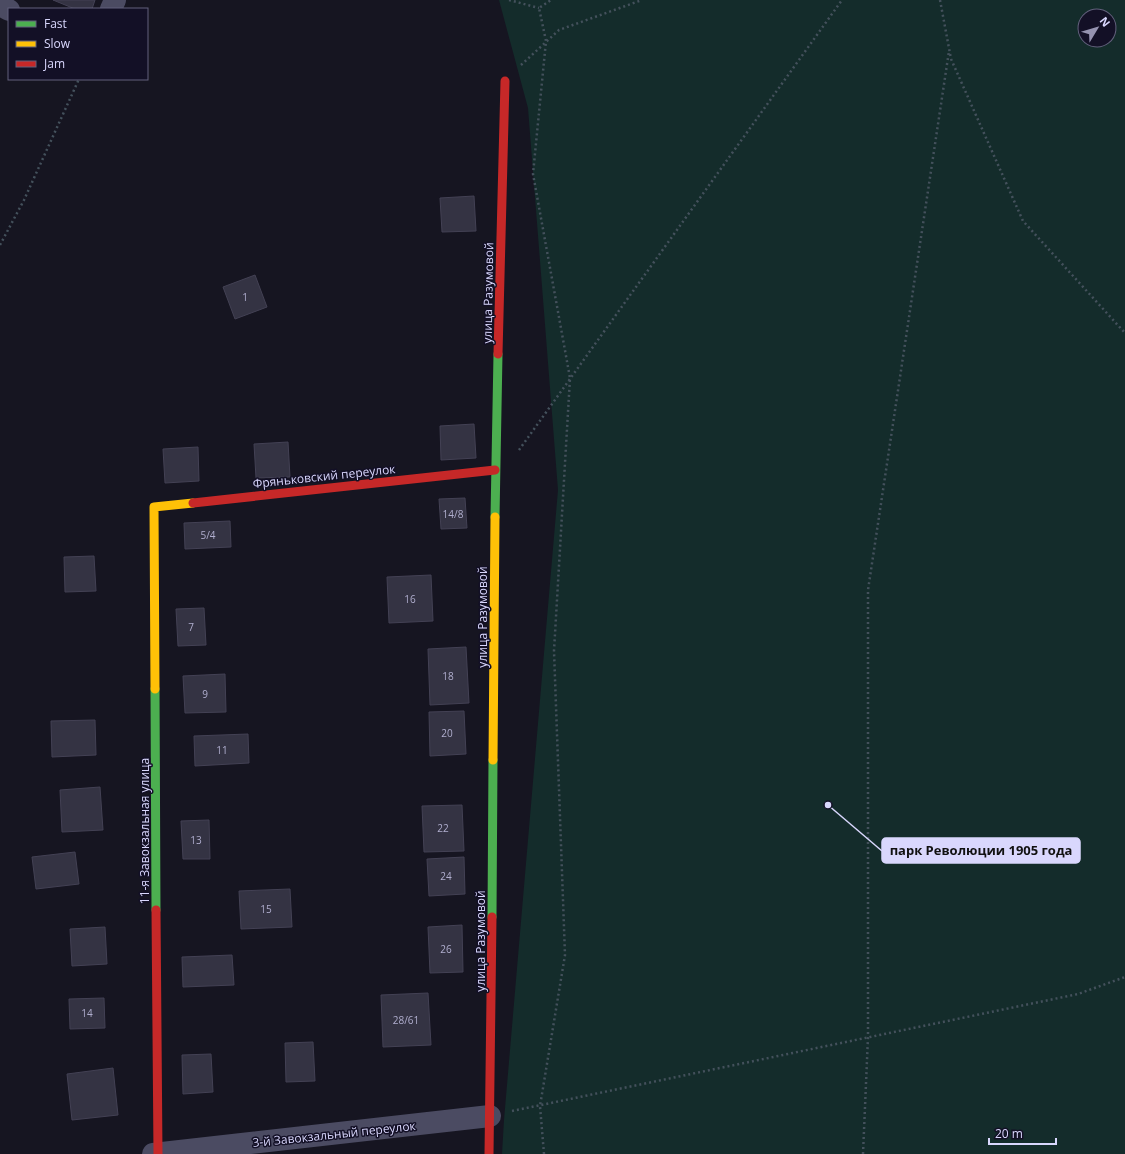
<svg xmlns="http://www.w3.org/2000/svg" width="1125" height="1154" font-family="'Open Sans',sans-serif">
<rect width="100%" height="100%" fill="#161521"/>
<path fill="#142c2b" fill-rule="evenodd" d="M499 0H1125V1154H502L504 1120 558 490 528 108ZM1085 16H1109V40H1085Z"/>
<g fill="#343343" stroke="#434154">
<polygon points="53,0 95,0 92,9 75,9"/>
<polygon points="474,196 476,231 442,232 440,198"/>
<polygon points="255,275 267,307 235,319 223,287"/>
<polygon points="474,424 476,458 441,460 440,426"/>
<polygon points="288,442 290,477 256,478 254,444"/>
<polygon points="198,447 199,481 165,483 163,449"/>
<polygon points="465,498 467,528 441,529 439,499"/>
<polygon points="230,521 231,547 185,549 184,523"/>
<polygon points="94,556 96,591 65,592 64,557"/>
<polygon points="431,575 433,621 389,623 387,577"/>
<polygon points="204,608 206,645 178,646 176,609"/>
<polygon points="466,647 469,703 430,705 428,649"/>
<polygon points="225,674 226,712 185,713 183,676"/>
<polygon points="464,711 466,754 430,756 429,712"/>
<polygon points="95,720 96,755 52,757 51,721"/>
<polygon points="248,734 249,763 195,766 194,736"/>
<polygon points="100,787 103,830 62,832 60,790"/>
<polygon points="462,805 464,851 424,852 422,806"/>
<polygon points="209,820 210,859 183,859 181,821"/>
<polygon points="75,852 79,884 36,889 32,857"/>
<polygon points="464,857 465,894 429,896 427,859"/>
<polygon points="290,889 292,927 241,929 239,891"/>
<polygon points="462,925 463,972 430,973 428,927"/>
<polygon points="105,927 107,964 72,966 70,929"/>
<polygon points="232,955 234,985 183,987 182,957"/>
<polygon points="428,993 431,1045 383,1047 381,995"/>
<polygon points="104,998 105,1028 70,1029 69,999"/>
<polygon points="313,1042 315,1081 286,1082 285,1043"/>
<polygon points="211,1054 213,1092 183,1094 182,1055"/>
<polygon points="113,1068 118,1115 72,1120 67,1074"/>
</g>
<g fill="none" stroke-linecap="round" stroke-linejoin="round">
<g stroke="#44515c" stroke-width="2.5" stroke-dasharray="2 3" stroke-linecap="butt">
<polyline points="509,0 539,8"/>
<polyline points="940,0 951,59 1023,221 1125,333"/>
<polyline points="521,65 559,30 642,0"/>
<polyline points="0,245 24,200 79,79"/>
<polyline points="519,450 842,0"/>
<polyline points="512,1111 1078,994 1125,977"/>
<polyline points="544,1154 540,1106 565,955 554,651 570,378 533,174 546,41 539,8 551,0"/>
<polyline points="863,1154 868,1037 868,590 949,51"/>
</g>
<g stroke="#4b4b62" stroke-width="22">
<polyline points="0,5 9,10"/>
<polyline points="111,9 115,0"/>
<polyline points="153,1154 490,1116"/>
</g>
<g stroke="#4caf50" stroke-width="9">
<polyline points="495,517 498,354"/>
<polyline points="155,689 156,910"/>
<polyline points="492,917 493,760"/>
</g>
<g stroke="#ffc107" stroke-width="9">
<polyline points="155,689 154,507 193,503"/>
<polyline points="493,760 495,517"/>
</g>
<g stroke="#c62828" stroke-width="9">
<polyline points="498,354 505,81"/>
<polyline points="193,503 495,470"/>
<polyline points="156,910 158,1154"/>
<polyline points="489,1154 492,917"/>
</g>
</g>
<g text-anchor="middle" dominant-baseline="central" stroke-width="3" stroke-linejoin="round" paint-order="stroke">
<g font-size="10" fill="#b0aece">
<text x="245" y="297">1</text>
<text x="453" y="514">14/8</text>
<text x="208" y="535">5/4</text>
<text x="410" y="599">16</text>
<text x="191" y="627">7</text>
<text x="448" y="676">18</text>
<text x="205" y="694">9</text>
<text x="447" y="733">20</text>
<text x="222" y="750">11</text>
<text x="443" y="828">22</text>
<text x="196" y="840">13</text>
<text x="446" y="876">24</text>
<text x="266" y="909">15</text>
<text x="446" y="949">26</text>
<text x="87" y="1013">14</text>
<text x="406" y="1020">28/61</text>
</g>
<g font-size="12" fill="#d9d7fd" stroke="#131026">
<text transform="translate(488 293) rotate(-89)">улица Разумовой</text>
<text transform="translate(324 476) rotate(-6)">Фряньковский переулок</text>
<text transform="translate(482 617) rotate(-90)">улица Разумовой</text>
<text transform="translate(144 831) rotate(-90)">11-я Завокзальная улица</text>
<text transform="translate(480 941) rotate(-90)">улица Разумовой</text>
<text transform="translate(334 1134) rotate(-6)">3-й Завокзальный переулок</text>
</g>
</g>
<path fill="none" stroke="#d9d7fd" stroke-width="1.5" d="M828 805L882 851"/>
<circle fill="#d9d7fd" stroke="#131026" stroke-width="1.5" cx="828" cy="805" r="4"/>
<rect fill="#d9d7fd" stroke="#d9d7fd" stroke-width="1.5" x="882" y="838" width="198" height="25" rx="4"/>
<g font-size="13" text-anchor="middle" font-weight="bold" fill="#111">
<text x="981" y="855">парк Революции 1905 года</text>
</g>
<rect x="8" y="8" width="140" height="72" fill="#131026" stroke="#62607c"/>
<rect x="16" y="21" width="20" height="6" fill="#4caf50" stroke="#62607c"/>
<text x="44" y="28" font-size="12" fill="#d9d7fd">Fast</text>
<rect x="16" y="41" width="20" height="6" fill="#ffc107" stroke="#62607c"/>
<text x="44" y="48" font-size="12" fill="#d9d7fd">Slow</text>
<rect x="16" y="61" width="20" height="6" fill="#c62828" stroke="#62607c"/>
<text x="44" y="68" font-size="12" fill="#d9d7fd">Jam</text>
<g transform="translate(1097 28) rotate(52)"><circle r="19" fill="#131026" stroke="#62607c"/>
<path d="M0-3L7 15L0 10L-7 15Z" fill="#9593b0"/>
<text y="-6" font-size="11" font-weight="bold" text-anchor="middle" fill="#d9d7fd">N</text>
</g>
<path d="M989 1138v6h67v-6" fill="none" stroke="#d9d7fd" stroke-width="2"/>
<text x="995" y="1138" font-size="12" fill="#d9d7fd" stroke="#131026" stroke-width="3" paint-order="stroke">20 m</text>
</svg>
